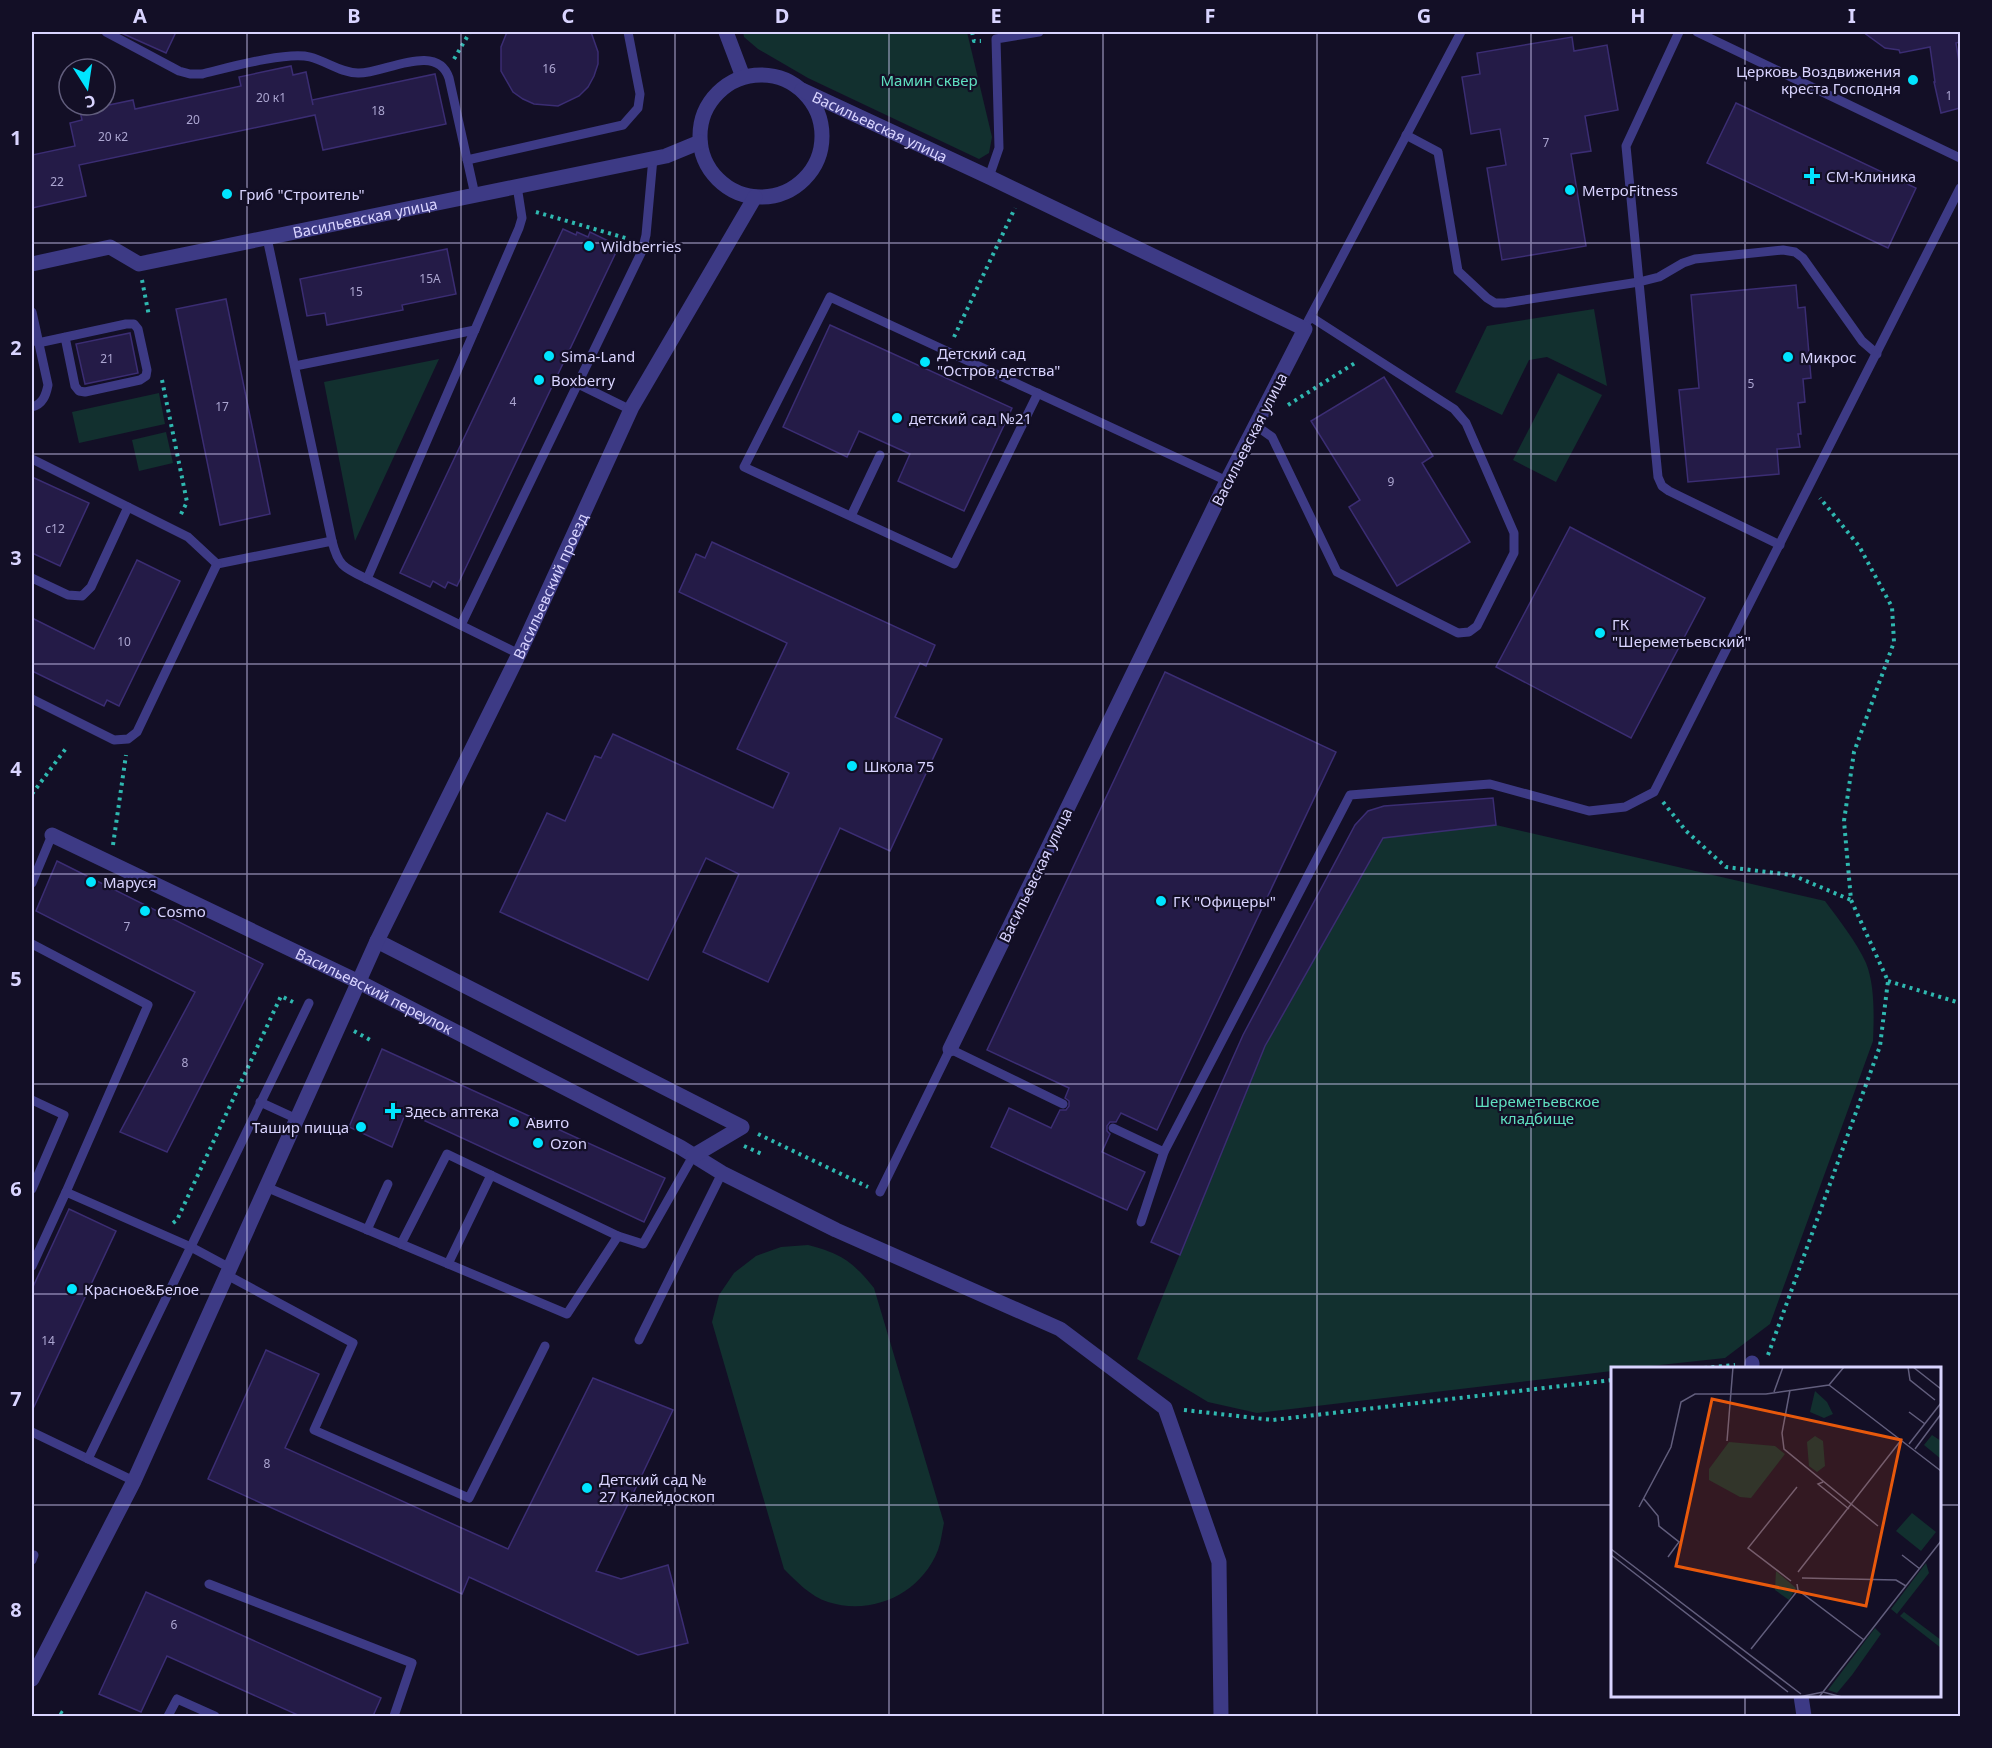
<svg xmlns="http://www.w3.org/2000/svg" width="1992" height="1748" font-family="'Noto Sans',sans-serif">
<rect width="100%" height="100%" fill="#130f26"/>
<g fill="#12302f">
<polygon points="743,32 967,32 992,137 989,153 979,159 808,78 758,49 744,37"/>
<polygon points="1594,309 1607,386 1547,357 1529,360 1502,415 1455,392 1487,326"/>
<polygon points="439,359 355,541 324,382"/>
<polygon points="1558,373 1602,395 1556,482 1513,460"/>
<polygon points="159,393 165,424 79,443 72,412"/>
<polygon points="166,432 173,463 139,471 132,440"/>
<path d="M1496 825 1825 901C1839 920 1856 941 1866 963 1875 985 1874 1018 1873 1041L1770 1324 1725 1358 1632 1368H1612V1371L1257 1413 1208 1402 1137 1359 1265 1046 1383 838Z"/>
<path d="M808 1245C842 1254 852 1261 874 1288L944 1523C942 1532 941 1542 938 1550 921 1594 872 1616 828 1602 810 1596 797 1582 784 1569L712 1322 719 1295 734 1273 756 1256 781 1247Z"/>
</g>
<g fill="#241b47" stroke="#3b2d73" stroke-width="1.5">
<polygon points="119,32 176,32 166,53"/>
<polygon points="507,32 591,32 598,52 598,64 594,76 588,87 579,96 558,106 534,104 523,99 513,92 501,71 501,47"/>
<polygon points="1863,32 1960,32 1960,42 1956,43 1960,68 1960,108 1941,113 1934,82 1935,82 1930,47 1900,53 1899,50 1885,48"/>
<polygon points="1572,37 1574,51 1607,45 1618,110 1585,116 1591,151 1571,154 1586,246 1502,260 1487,168 1506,165 1500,129 1471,134 1462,77 1480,74 1477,53"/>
<polygon points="291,66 293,75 306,72 313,105 312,100 435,74 446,124 323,150 315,115 79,165 86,196 32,208 32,155 75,146 70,123 82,120 80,111 133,100 135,109 241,86 239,77"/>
<polygon points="1736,103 1916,188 1888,248 1707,163"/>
<polygon points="563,229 576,235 577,232 588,237 590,232 619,246 457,586 448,582 445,588 433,581 430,587 400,573"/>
<polygon points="447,249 456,294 402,305 403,310 327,325 325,313 307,316 300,279"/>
<polygon points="1796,285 1798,308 1805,307 1811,378 1803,379 1805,402 1798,403 1801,434 1798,434 1800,447 1777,449 1779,474 1688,482 1679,390 1699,388 1691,295"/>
<polygon points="226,299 270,514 220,525 176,309"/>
<polygon points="830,325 1012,408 964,511 898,481 910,454 859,431 847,457 783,427"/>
<polygon points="130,333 138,373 85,384 76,344"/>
<polygon points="1384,377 1433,456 1422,463 1470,542 1397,586 1349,507 1360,500 1311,421"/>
<polygon points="32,477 89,503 60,566 32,553"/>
<polygon points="1570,527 1705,598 1631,738 1496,667"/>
<polygon points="712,542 935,645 926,666 920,663 895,717 942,739 890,851 840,828 768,982 703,952 739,874 706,858 648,980 500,912 547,813 565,821 595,756 601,758 613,734 773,808 789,773 737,749 787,643 679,592 696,554 705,558"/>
<polygon points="137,560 180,581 119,706 107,700 104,706 32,671 32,618 94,649"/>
<polygon points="1165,672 1336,752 1157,1130 1121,1113 1116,1122 1110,1122 1107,1126 1107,1131 1110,1134 1102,1152 1145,1172 1127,1210 991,1147 1009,1108 1051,1128 1060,1110 1066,1110 1069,1106 1069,1101 1065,1098 1069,1088 987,1050"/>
<polygon points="1493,798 1496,825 1383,838 1265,1046 1180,1255 1151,1242 1243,1035 1355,825 1368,811 1384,806"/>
<polygon points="57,861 263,964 167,1152 120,1132 195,992 36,911"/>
<polygon points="382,1049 665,1178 644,1222 406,1112 392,1147 349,1127"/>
<polygon points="69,1209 116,1231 32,1411 32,1289"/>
<polygon points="266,1350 319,1374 285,1448 508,1549 593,1378 673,1410 596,1571 621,1579 668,1565 688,1643 638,1655 469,1577 462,1594 208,1479"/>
<polygon points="146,1592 381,1698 373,1716 300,1716 167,1656 141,1712 99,1694"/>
</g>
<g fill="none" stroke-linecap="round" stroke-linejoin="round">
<g stroke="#2fb8b0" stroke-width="4" stroke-dasharray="3 4.5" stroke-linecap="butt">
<polyline points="972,32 974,41 981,41"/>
<polyline points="454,59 470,32"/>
<polyline points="536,212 629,239"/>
<polyline points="142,280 149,316"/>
<polyline points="954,337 1015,208"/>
<polyline points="162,380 187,502 179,518"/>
<polyline points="1288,405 1355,363"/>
<polyline points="32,794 67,747"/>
<polyline points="1663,802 1686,831 1726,867 1792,875 1851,900"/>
<polyline points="113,845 126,755"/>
<polyline points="1888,981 1960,1003"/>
<polyline points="354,1031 372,1041"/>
<polyline points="758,1134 868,1187"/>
<polyline points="744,1146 762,1154"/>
<polyline points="173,1223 177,1220 281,996 293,1002"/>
<polyline points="1768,1355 1880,1046 1888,981 1851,900 1844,821 1854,752 1894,642 1892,607 1859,546 1820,498"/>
<polyline points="1704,1368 1735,1365"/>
<polyline points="1184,1410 1273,1420 1612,1380"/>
<polyline points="60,1712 66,1716"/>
</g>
<g stroke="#3d3a85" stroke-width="9">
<path d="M106 32 179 71 190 74H202C227 68 287 51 310 57 326 61 341 73 358 73 383 74 437 41 449 78L475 195"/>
<polyline points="1697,32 1960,158"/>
<polyline points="1406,135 1438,152 1458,271 1487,298 1495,303 1505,303 1639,282 1626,146 1679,32"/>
<polyline points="467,160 623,125 638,108 640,94 628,32"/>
<polyline points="989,177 999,148 996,39 1039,32"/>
<polyline points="517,186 522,218 519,228 367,579 519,654"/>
<polyline points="267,238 332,541"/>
<path d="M32 312 48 385C46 395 43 404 32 407"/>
<polyline points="1308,321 1461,32"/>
<polyline points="38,343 126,324 134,324 138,329 147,370 146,376 140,380 85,392 79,391 75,386 65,337"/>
<polyline points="295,366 475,330"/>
<polyline points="578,384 631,410"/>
<path d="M1038 393 954 564 744 467 830 297C962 358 1095 420 1227 481"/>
<polyline points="1255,425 1272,437 1337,572 1458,633 1469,632 1477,626 1514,553 1514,533 1466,423 1454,409 1311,317"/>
<polyline points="32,459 128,507"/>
<polyline points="851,516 880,455"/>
<polyline points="1780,545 1669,491 1662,486 1658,477 1639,282 1659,277 1683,263 1695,259 1783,250 1795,252 1803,258 1862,341 1877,354"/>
<path d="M217 564 332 541C338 566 344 568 367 579"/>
<polyline points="32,578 68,595 82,596 91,587 128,507 188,537 217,564"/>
<polyline points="461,625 642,251 646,235 653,158"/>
<polyline points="32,699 114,740 128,739 137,732 217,564"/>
<polyline points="32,883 52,835"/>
<polyline points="32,944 148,1005 66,1192"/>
<polyline points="32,1100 64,1115 32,1189"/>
<polyline points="260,1102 297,1119"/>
<polyline points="1113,1128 1164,1152 1350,795 1490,784 1589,811 1625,807 1654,792 1960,188"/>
<polyline points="266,1187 567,1314 618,1236 643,1244 693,1156"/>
<polyline points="880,1192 950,1049 1063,1104"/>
<polyline points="1141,1222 1164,1152"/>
<polyline points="367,1230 388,1184"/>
<polyline points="401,1244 447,1154 618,1236"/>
<polyline points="448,1264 491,1175"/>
<polyline points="32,1266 66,1192 191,1247 230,1268"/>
<polyline points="227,1275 353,1343 314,1430 469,1498 545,1346"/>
<polyline points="639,1340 722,1173"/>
<polyline points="32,1432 134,1481"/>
<polyline points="88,1459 309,1003"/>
<polyline points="32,1560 34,1555"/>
<polyline points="209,1584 412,1663 394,1716"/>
<polyline points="168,1716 177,1699 215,1716"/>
</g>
<g stroke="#3d3a85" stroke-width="15">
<polyline points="726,32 743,77"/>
<circle cx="761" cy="136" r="61"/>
<path id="s1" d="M802 90 989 177 1305 329 1227 481 950 1049"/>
<path id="s2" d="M32 264 110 247 139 264 666 156 700 142"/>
<path id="s3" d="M52 835 359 982 680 1147 722 1173 836 1230 1060 1329 1165 1408 1219 1562 1221 1716"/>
<polyline points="377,941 742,1127 693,1156"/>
<polyline points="1752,1363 1752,1368"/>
<path id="s4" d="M32 1679 134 1481 377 941 519 654 632 407 755 197"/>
<polyline points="1801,1696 1804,1716"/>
</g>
</g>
<path fill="none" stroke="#d9d4ff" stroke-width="1.5" stroke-opacity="0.55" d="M247 32V1716M461 32V1716M675 32V1716M889 32V1716M1103 32V1716M1317 32V1716M1531 32V1716M1745 32V1368M32 243H1960M32 454H1960M32 664H1960M32 874H1960M32 1084H1960M32 1294H1960M32 1505H1612M1940 1505H1960M1745 1696V1716"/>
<g fill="#00e5ff" stroke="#130f26" stroke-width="2">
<circle cx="1913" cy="80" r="6"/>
<path d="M1809 167h6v6h6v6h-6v6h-6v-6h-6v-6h6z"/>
<circle cx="1570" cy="190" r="6"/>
<circle cx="227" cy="194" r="6"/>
<circle cx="589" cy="246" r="6"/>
<circle cx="549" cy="356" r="6"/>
<circle cx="1788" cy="357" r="6"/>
<circle cx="925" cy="362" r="6"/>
<circle cx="539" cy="380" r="6"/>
<circle cx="897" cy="418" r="6"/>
<circle cx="1600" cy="633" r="6"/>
<circle cx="852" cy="766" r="6"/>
<circle cx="91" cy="882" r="6"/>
<circle cx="1161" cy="901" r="6"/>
<circle cx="145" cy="911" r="6"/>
<path d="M390 1102h6v6h6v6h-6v6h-6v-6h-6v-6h6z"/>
<circle cx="514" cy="1122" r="6"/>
<circle cx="361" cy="1127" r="6"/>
<circle cx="538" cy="1143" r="6"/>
<circle cx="72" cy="1289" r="6"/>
<circle cx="587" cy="1488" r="6"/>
</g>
<g text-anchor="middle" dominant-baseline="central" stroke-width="4.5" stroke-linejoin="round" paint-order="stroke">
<g font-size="12" fill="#aca6d1">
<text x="549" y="68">16</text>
<text x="1949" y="95">1</text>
<text x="271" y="97">20 к1</text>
<text x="378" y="110">18</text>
<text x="193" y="119">20</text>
<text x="113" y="136">20 к2</text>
<text x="1546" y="142">7</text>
<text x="57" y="181">22</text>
<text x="430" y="278">15А</text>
<text x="356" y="291">15</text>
<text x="107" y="358">21</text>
<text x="1751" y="383">5</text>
<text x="513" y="401">4</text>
<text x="222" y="406">17</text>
<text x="1391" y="481">9</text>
<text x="55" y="528">с12</text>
<text x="124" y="641">10</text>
<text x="127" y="926">7</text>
<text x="185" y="1062">8</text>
<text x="48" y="1340">14</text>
<text x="267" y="1463">8</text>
<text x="174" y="1624">6</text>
</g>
<g font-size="15" fill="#d9d4ff" stroke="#130f26" text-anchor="start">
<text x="1901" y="71" text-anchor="end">Церковь Воздвижения<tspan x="1901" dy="17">креста Господня</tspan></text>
<text x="1826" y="176">СМ-Клиника</text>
<text x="1582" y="190">МетроFitness</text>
<text x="239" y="194">Гриб "Строитель"</text>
<text x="601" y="246">Wildberries</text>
<text x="937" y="353">Детский сад<tspan x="937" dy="17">"Остров детства"</tspan></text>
<text x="561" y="356">Sima-Land</text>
<text x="1800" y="357">Микрос</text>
<text x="551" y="380">Boxberry</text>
<text x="909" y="418">детский сад №21</text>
<text x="1612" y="624">ГК<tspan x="1612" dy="17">"Шереметьевский"</tspan></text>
<text x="864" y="766">Школа 75</text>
<text x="103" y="882">Маруся</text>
<text x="1173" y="901">ГК "Офицеры"</text>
<text x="157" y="911">Cosmo</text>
<text x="405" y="1111">Здесь аптека</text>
<text x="526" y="1122">Авито</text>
<text x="349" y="1127" text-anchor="end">Ташир пицца</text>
<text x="550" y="1143">Ozon</text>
<text x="84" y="1289">Красное&amp;Белое</text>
<text x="599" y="1479">Детский сад №<tspan x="599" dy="17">27 Калейдоскоп</tspan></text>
</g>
<g font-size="15" fill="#5fe0c0" stroke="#130f26">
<text x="929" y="80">Мамин сквер</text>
<text x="1537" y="1101">Шереметьевское<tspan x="1537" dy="17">кладбище</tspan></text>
</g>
<g font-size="15" fill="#d9d4ff" stroke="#130f26">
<text stroke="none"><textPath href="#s1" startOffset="86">Васильевская улица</textPath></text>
<text stroke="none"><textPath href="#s2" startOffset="344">Васильевская улица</textPath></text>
<text transform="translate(1249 439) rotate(-63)">Васильевская улица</text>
<text stroke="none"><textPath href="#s4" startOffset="1210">Васильевский проезд</textPath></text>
<text transform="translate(1035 875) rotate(-64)">Васильевская улица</text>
<text stroke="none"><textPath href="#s3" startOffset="358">Васильевский переулок</textPath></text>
</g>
</g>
<g transform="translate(1611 1367)">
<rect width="330" height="330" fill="#130f26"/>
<path d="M204 24 216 35 222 47 213 51 199 45ZM321 68 330 74V92L313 78ZM204 69 212 74 214 99 206 105 198 99 196 75ZM118 75 164 79 174 87 140 131 129 130 98 113V102ZM301 146 325 165 310 184 285 164ZM315 196 318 206 286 247 280 242ZM165 204 185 221 178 233 164 223ZM293 245 330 273V281L289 249ZM264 261 270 267 241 308 226 326 217 323Z" fill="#12302f"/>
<path fill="none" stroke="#625e7d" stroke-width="1.5" d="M297 0 299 13 324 33M302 0 330 22M218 18 330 104M218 18 233 0M179 23 171 66 173 82 267 159M163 25 172 0M298 45 314 57M116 74 122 0M298 77 330 36M304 82 330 47M212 115 207 117 238 142M33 132 47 149 48 159 68 175 57 190M28 140 60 80 70 35 84 27H155L218 18M0 182 190 327M0 188 177 325M291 188 309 202M187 205 291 72M191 211 285 213 295 219M180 214 137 181 186 120M186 217 187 223 253 273M140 282 187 223M188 330 212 325 231 330M208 330 330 174"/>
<path fill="#e8590c" fill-opacity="0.15" stroke="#e8590c" stroke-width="3" d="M101 32 290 73 255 239 65 199Z"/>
<rect width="330" height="330" fill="none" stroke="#d9d4ff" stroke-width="3"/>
</g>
<rect width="1992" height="1748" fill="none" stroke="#130f26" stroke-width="66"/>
<g transform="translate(87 87) rotate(168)"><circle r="28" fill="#130f26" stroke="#625e7d" stroke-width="1.5"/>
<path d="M0-4.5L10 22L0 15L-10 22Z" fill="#00e5ff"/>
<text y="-9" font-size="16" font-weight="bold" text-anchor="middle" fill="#d9d4ff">С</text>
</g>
<rect x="33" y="33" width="1926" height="1682" fill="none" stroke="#d9d4ff" stroke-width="2"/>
<g font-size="20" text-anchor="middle" font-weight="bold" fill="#d9d4ff">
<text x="140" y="23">A</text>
<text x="354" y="23">B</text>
<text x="568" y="23">C</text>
<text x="782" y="23">D</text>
<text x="996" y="23">E</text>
<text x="1210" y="23">F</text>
<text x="1424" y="23">G</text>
<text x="1638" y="23">H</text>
<text x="1852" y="23">I</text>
<text x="16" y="145">1</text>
<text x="16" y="355">2</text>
<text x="16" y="565">3</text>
<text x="16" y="776">4</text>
<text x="16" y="986">5</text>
<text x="16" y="1196">6</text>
<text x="16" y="1406">7</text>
<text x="16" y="1617">8</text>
</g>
</svg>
